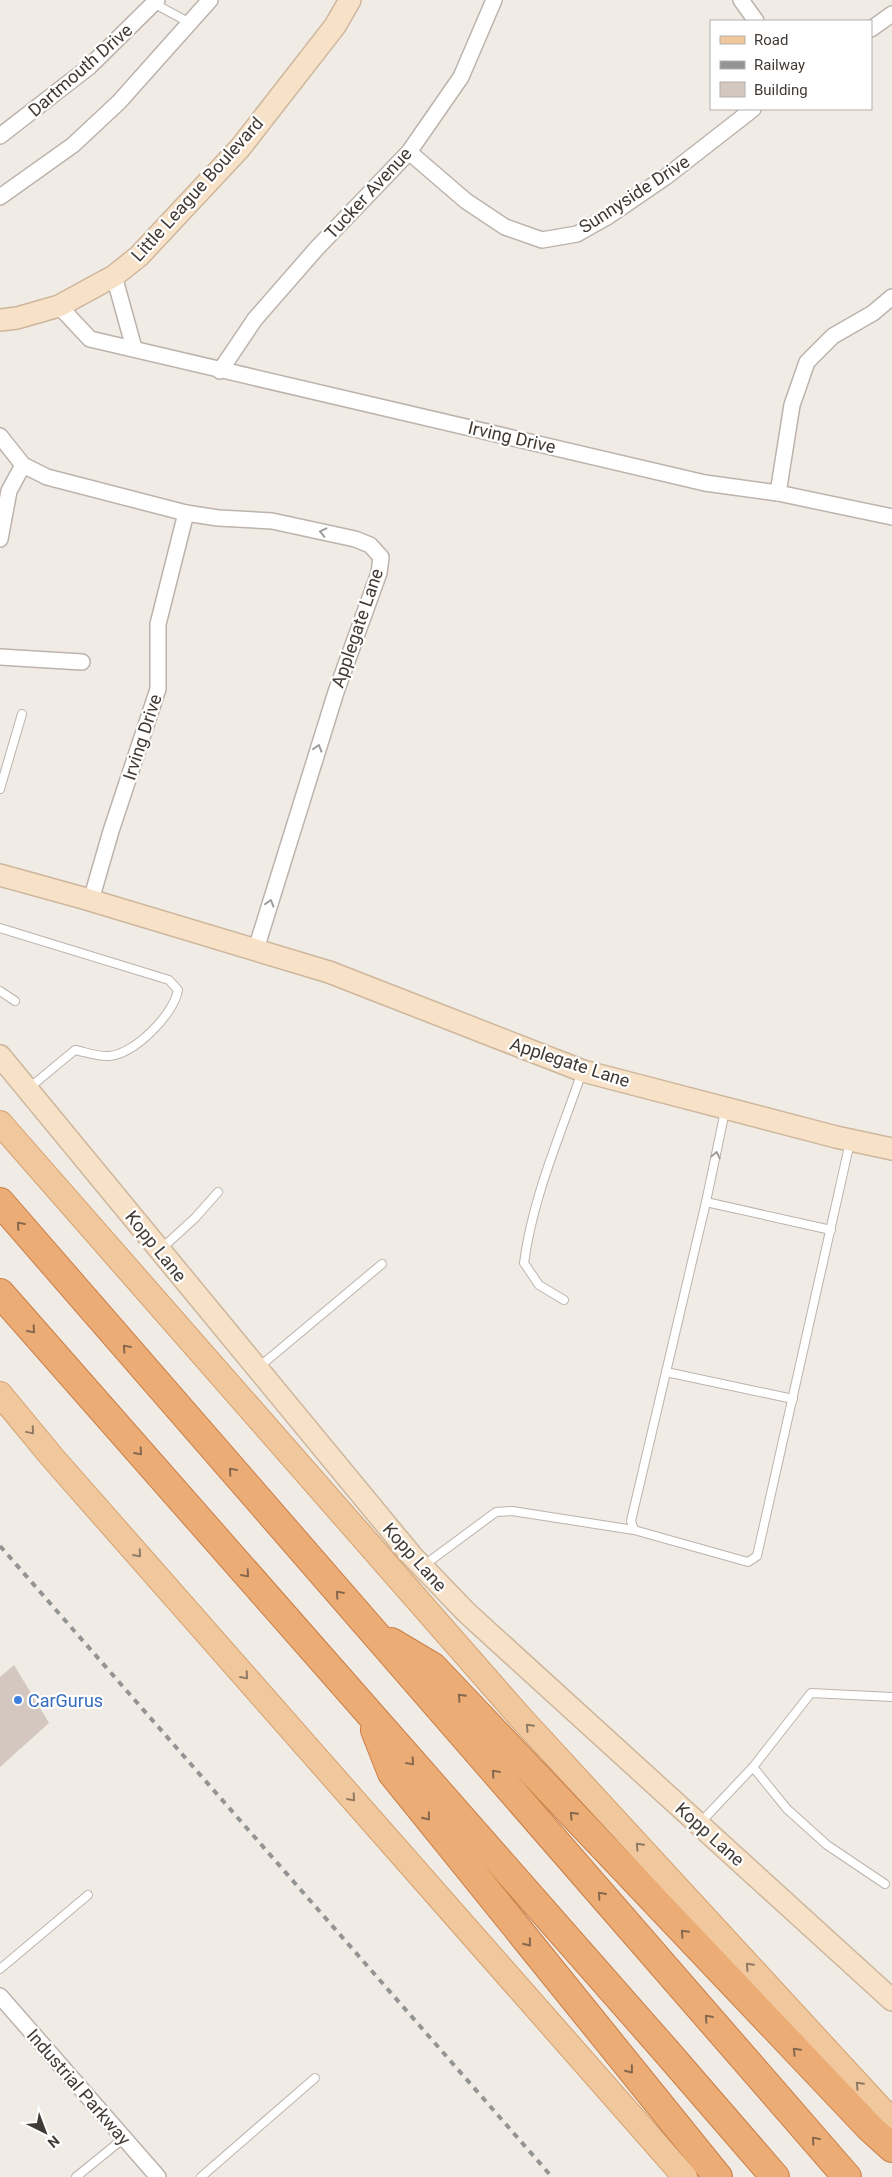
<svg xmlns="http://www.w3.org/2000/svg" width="892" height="2177" font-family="Roboto,sans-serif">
<rect width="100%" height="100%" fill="#f0ebe5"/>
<polygon fill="#d3c7bf" points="14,1665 49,1723 0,1767 0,1677"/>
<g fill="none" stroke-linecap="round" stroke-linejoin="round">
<g stroke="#bdb3ac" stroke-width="10">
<g id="lane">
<polyline points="155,4 190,23"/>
<polyline points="0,789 22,714"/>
<path d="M0 928 169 980 178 990C174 1014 135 1054 109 1056 99 1057 85 1052 75 1050L29 1088"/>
<polyline points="0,991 15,1001"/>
<polyline points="706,1202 725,1111"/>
<polyline points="831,1230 706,1202 631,1521 634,1530 748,1562 757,1556 850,1142"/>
<polyline points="161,1249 195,1218 218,1192"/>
<path d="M564 1300 539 1285 524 1263C533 1196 560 1136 582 1072"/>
<polyline points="259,1367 382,1264"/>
<polyline points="666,1372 793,1399"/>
<polyline points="423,1566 496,1512 512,1511 634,1530"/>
<polyline points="753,1767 787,1809 827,1845 885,1884"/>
<polyline points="701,1822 753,1767 811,1693 892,1697"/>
<polyline points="0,1969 88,1895"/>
<polyline points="76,2177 124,2138"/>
<polyline points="201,2177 315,2078"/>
</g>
</g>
<g stroke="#bdb3ac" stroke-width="18">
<g id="street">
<polyline points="741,0 756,21"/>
<polyline points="871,29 892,14"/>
<polyline points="0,136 89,67 157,0"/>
<polyline points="409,152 466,201 505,227 542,240 577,234 607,217 667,176 753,109"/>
<polyline points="0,197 73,145 119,102 210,0"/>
<polyline points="114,276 134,348"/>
<polyline points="59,306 90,339 705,483 778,493 892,517"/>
<polyline points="220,371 255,319 317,248 409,152 461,77 494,0"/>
<polyline points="0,436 23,465 47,477 186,513 218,518 272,521 355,539 370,545 381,557 379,573 336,692 256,949"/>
<polyline points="778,493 792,405 807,362 833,336 873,313 892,297"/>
<polyline points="0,539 9,491 23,465"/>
<polyline points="0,657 82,662"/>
<polyline points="91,900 111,831 158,689 158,624 186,513"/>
<polyline points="0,1996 158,2177"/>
</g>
</g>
<g stroke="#cdb69c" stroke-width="24">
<g id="secondary">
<polyline points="0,320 17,318 59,306 114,276 139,256 240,148 335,26 350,0"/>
<polyline points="0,875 83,898 329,972 583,1071 836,1137 892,1149"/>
<polyline points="0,1056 412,1556 467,1613 892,2000"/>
</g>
</g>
<g stroke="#d4a16f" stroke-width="26">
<g id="primary">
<polyline points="0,1123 521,1718 892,2121"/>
<polyline points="0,1394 52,1457 685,2177"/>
</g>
</g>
<g stroke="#c97e46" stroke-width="30">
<g id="highway">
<polyline points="0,1202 847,2177"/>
<polyline points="0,1293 666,2051 775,2177"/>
<polyline points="391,1642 433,1667 870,2128 892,2148"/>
<polyline points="375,1730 392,1773 718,2177"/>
</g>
</g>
<use href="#lane" stroke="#fff" stroke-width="8"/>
<use href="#street" stroke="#fff" stroke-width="15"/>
<use href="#secondary" stroke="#f7e2c8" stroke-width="21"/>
<use href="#primary" stroke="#f1c89d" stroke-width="24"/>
<use href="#highway" stroke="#ecac75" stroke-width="28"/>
<polyline stroke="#949494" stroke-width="4" stroke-dasharray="6 6" stroke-linecap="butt" points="0,1546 552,2177"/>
</g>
<defs><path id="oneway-chevron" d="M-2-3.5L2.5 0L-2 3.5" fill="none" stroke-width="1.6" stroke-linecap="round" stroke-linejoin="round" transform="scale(1.25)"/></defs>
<g stroke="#a09c9a">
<use href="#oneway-chevron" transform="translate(323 532) rotate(-167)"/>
<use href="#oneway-chevron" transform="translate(318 748) rotate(-73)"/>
<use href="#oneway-chevron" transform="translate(270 903) rotate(-73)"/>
<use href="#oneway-chevron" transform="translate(716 1155) rotate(-78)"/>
</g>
<g stroke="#86684f">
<use href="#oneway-chevron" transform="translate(20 1225) rotate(-131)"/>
<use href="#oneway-chevron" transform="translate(32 1330) rotate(49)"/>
<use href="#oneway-chevron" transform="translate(126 1348) rotate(-131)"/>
<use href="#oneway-chevron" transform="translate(139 1452) rotate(49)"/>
<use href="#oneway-chevron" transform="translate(232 1471) rotate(-131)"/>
<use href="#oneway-chevron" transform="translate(246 1574) rotate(49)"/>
<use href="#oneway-chevron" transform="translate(339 1594) rotate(-131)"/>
<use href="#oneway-chevron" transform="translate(461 1697) rotate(-133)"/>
<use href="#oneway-chevron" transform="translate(411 1762) rotate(49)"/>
<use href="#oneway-chevron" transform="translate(495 1773) rotate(-131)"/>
<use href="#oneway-chevron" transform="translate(573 1815) rotate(-133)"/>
<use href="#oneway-chevron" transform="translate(427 1817) rotate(51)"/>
<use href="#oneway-chevron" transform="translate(601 1895) rotate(-131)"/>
<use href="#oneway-chevron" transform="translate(684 1933) rotate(-133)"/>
<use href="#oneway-chevron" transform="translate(528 1943) rotate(51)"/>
<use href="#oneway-chevron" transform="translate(708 2018) rotate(-131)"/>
<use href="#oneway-chevron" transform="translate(796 2051) rotate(-134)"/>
<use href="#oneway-chevron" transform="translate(630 2070) rotate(51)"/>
<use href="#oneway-chevron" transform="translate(815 2140) rotate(-131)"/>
</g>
<g stroke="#917a64">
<use href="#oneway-chevron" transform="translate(31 1431) rotate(50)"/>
<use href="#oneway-chevron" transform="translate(138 1554) rotate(49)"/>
<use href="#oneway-chevron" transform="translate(245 1676) rotate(49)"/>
<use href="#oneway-chevron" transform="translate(529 1727) rotate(-133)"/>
<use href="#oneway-chevron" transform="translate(352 1798) rotate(49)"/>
<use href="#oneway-chevron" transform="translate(639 1846) rotate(-133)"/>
<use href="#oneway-chevron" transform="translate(749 1966) rotate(-133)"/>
<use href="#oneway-chevron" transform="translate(859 2085) rotate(-133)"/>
</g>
<circle fill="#3f7fe0" stroke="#fff" stroke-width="2" cx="18" cy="1700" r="5"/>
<g text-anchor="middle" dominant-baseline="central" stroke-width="4.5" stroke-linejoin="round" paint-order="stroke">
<g font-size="18" fill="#423a35" stroke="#fff">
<text transform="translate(80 70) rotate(-41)">Dartmouth Drive</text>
<text transform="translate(197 189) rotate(-48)">Little League Boulevard</text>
<text transform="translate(368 193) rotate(-47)">Tucker Avenue</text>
<text transform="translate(634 194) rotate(-33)">Sunnyside Drive</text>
<text transform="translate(512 437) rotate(13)">Irving Drive</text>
<text transform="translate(357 628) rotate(-71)">Applegate Lane</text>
<text transform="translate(142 737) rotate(-72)">Irving Drive</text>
<text transform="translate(570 1062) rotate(18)">Applegate Lane</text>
<text transform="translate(156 1246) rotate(51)">Kopp Lane</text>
<text transform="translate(415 1557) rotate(48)">Kopp Lane</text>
<text transform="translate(710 1834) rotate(42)">Kopp Lane</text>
<text transform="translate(79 2087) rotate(49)">Industrial Parkway</text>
</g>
<g font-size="18" fill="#366cbe" stroke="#fff" text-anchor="start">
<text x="28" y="1700">CarGurus</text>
</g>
</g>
<rect x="710" y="20" width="162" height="90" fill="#ffffff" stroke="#b3b0ae"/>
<rect x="720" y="36" width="25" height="8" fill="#f1c89d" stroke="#b3b0ae"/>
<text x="754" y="45" font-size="15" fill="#423a35">Road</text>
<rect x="720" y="61" width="25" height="8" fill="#949494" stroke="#b3b0ae"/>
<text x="754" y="70" font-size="15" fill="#423a35">Railway</text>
<rect x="720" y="82" width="25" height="15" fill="#d3c7bf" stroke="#b3b0ae"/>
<text x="754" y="95" font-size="15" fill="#423a35">Building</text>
<g transform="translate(45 2132) rotate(138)" stroke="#ffffff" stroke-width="4" paint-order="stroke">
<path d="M0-4L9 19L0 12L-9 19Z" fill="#423a35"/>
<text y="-8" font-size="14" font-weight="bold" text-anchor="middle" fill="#423a35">N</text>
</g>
</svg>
